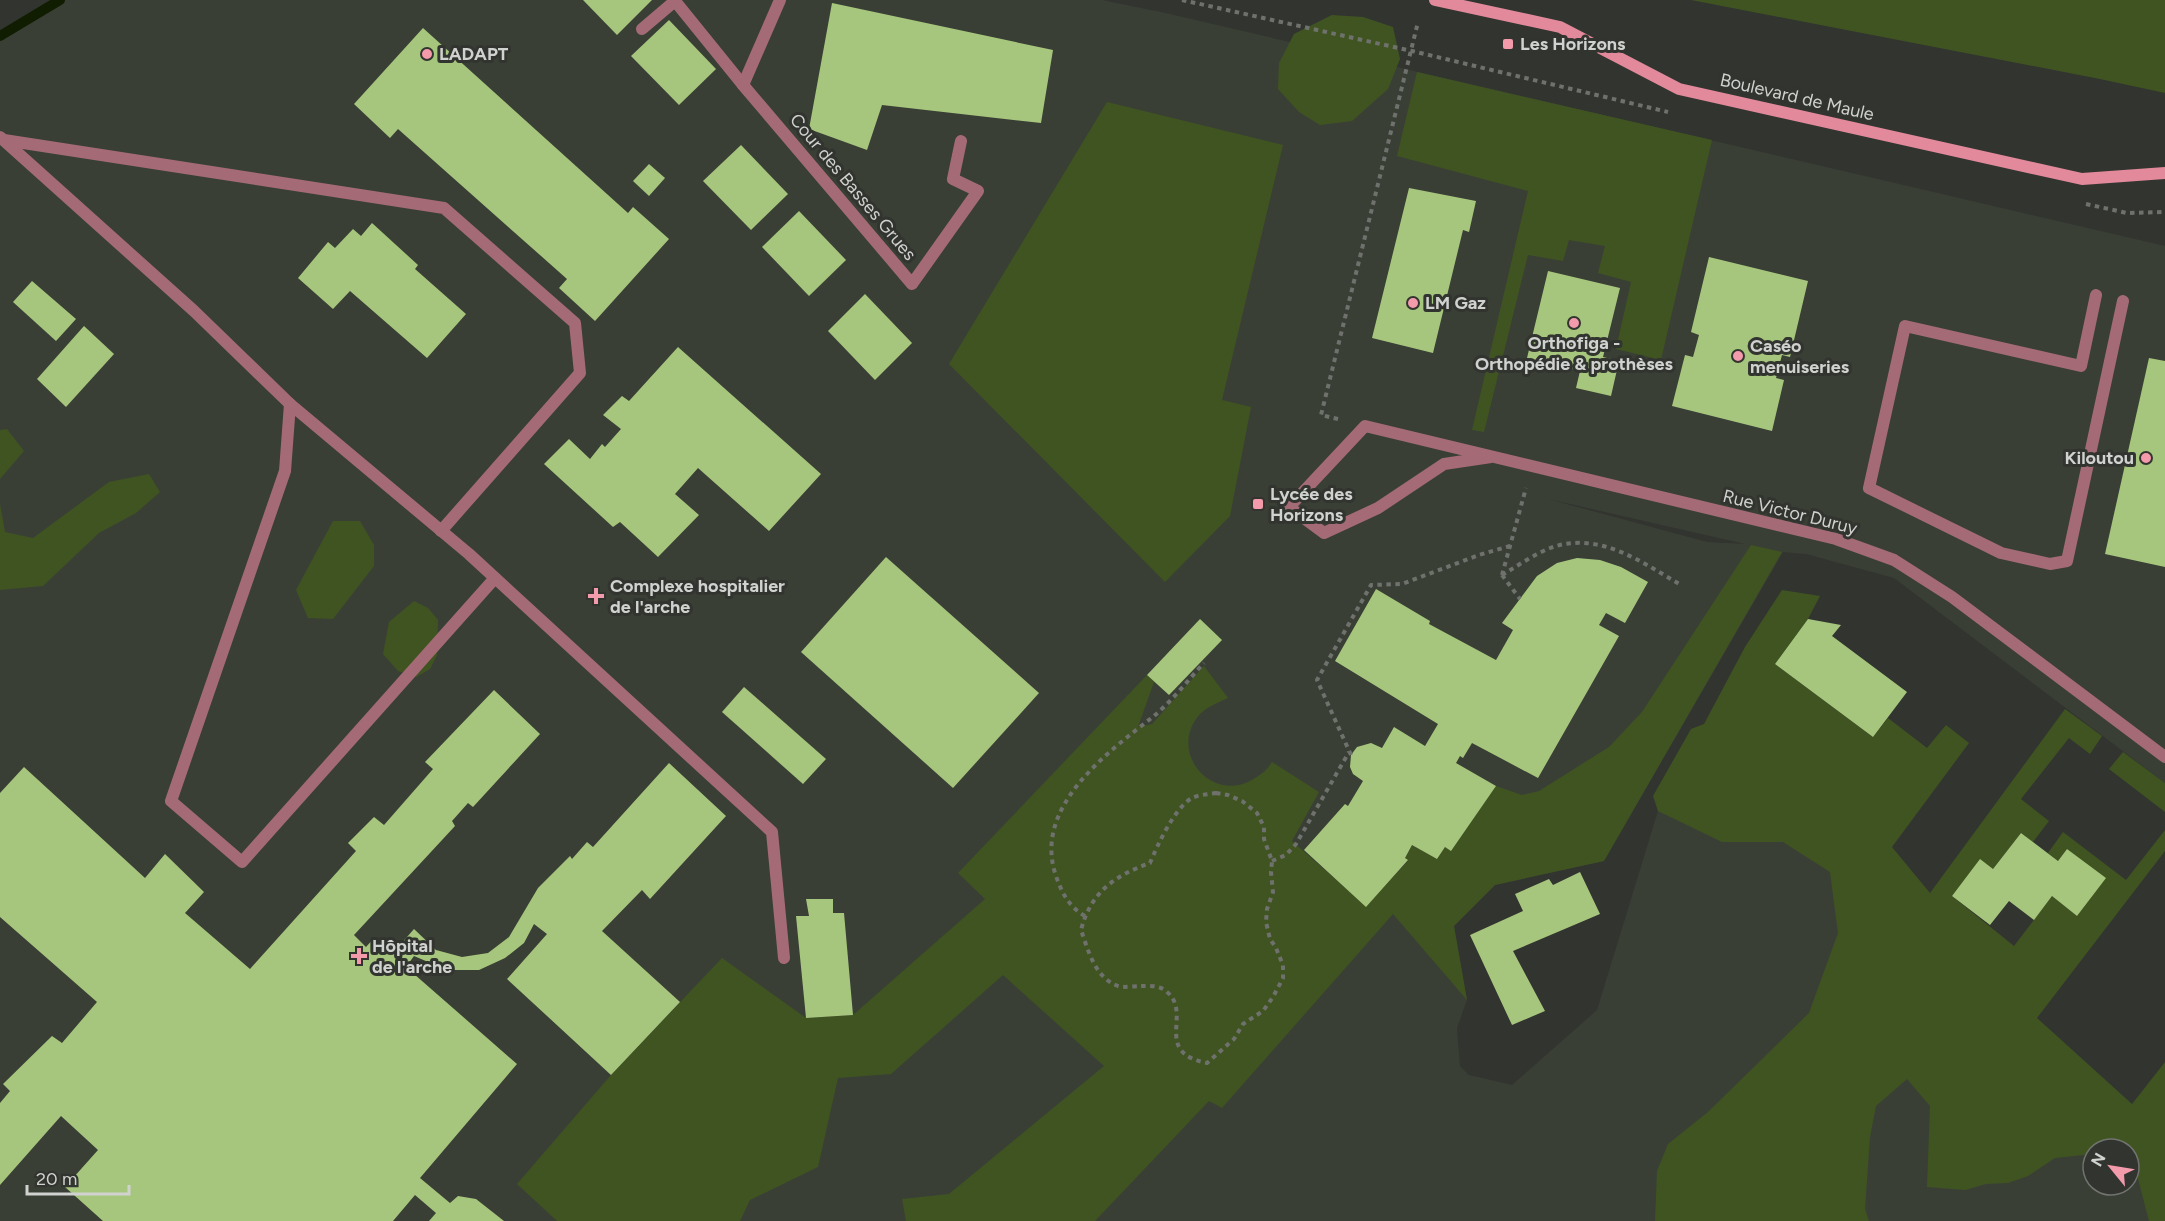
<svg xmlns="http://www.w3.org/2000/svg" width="2165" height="1221" font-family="Figtree,sans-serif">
<rect width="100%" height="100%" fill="#32342f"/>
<path fill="#3a3f35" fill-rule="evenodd" d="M60 0H1102L1161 12 2165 246V783L1894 578 1806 554 1783 552 1604 861 1495 885 1454 926 1467 1000 1457 1028 1460 1066 1469 1075 1512 1085 1597 1010 1658 811 1700 806 1781 784 2124 1115 2165 1221H0V36ZM1548 499 1745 544 1707 542ZM2093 1149H2129V1185H2093Z"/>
<g fill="#405422">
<polygon points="1691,0 2165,0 2165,93 2100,79"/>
<polygon points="1332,15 1363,17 1393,27 1400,59 1388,89 1352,121 1320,125 1299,112 1278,89 1279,63 1294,34"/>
<polygon points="1417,72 1712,140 1661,360 1616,349 1631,282 1598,273 1605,246 1569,240 1563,261 1528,255 1484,432 1472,430 1528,191 1397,156"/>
<polygon points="1107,102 1283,145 1222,400 1251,407 1230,516 1165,582 949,364"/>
<polygon points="7,429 24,451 0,479 0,430"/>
<polygon points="149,474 160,492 136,513 99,533 43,586 0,590 0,504 5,532 33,538 109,482"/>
<polygon points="333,521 360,521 374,545 374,566 333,619 308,618 296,590"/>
<path d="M1751 545 1782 552 1604 861 1495 885 1454 926 1467 1000 1393 914 1222 1108 1209 1101 1095 1221H906L902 1199 949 1194 1104 1066 1003 975 891 1074 838 1078 818 1167 750 1200 740 1221H557L517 1184 611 1075 722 958 806 1018 853 1015 985 899 958 873 1147 675 1154 682 1138 727 1152 724 1204 666 1228 698C1219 702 1207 707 1200 714 1166 752 1213 806 1255 778 1262 774 1268 769 1272 762L1319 792 1292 841 1366 906 1408 861 1405 858 1412 845 1437 859 1445 847 1451 850 1496 786 1522 795 1539 791 1609 747 1642 712Z"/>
<polygon points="1782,590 1820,596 1808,619 1775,664 1873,737 1888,718 1927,748 1946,725 1969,743 1892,847 1930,893 2065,709 2102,736 2090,754 2069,738 2021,799 2049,821 2033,842 2021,833 1993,869 1980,860 1952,896 2014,946 2052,896 2077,916 2105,878 2067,849 2058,861 2048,853 2063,832 2126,880 2165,830 2165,851 2037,1018 2132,1104 2165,1062 2165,1221 2149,1221 2136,1171 2129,1167 2129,1149 2093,1149 2093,1154 2055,1158 2028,1176 2008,1183 1986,1184 1965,1190 1927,1187 1930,1106 1907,1079 1876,1106 1870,1137 1865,1209 1869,1221 1655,1221 1657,1171 1668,1144 1708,1112 1809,1013 1838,933 1830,872 1783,842 1722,842 1658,811 1653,796 1691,729 1704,724 1745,647"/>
<polygon points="414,601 428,608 438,620 437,655 430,669 416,677 398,671 383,654 389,622"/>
<polygon points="2123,752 2165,783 2165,812 2109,769"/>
</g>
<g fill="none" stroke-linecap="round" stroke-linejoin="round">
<polyline stroke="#101d00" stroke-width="10" points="0,36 60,0"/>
</g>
<g fill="#a7c67d">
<polygon points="583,0 652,0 617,35"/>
<polygon points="832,3 1053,50 1041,123 882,105 867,150 809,129"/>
<polygon points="669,20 716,69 679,105 631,56"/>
<polygon points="423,28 628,213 633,207 669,239 595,321 559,288 567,279 398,129 390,138 354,104"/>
<polygon points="741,145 788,194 751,230 703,181"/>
<polygon points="649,164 665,178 649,196 633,181"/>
<polygon points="1409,188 1476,201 1469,232 1463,230 1433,353 1372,338"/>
<polygon points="799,211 846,260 809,296 762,247"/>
<polygon points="372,223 418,265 415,269 466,314 427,358 350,291 333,309 298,278 328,242 335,248 353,229 361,236"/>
<polygon points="1709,257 1808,281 1790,357 1782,355 1776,378 1784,380 1772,431 1672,406 1685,355 1693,357 1699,335 1691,332"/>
<polygon points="1548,271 1620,288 1603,357 1619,361 1611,396 1576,388 1580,371 1527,358"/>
<polygon points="32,281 76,319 56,341 13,302"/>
<polygon points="865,294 912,343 875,380 828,331"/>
<polygon points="84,326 114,354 66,407 37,379"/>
<polygon points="678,347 821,474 769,531 698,468 675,494 699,515 658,557 620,522 613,527 544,464 569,439 590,459 602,444 605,447 621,429 603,415 622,396 629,401"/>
<polygon points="2149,358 2165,361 2165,567 2105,554"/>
<polygon points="886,557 1039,693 953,788 801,652"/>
<polygon points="1577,558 1600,560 1621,567 1648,582 1625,623 1606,613 1599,625 1619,636 1538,778 1472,743 1463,758 1460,756 1456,763 1496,786 1451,851 1445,847 1437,859 1412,845 1405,858 1408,860 1366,907 1304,850 1345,804 1348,806 1363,781 1353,774 1350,767 1351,755 1357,747 1371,743 1382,748 1394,727 1425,746 1438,724 1335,661 1376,589 1430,621 1429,624 1496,660 1513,630 1502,623 1537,576 1557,563"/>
<polygon points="1200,619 1222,640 1169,695 1147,675"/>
<polygon points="1808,619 1841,625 1832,636 1907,692 1873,737 1775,664"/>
<polygon points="744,687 826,759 803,784 722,712"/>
<polygon points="494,690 540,734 473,807 468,803 452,821 455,826 354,935 366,947 375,937 396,955 404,948 400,945 414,929 436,950 462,957 488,953 509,937 538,888 570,856 572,859 587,842 593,847 669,763 726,816 650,899 642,890 602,931 680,1002 611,1075 507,979 547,934 534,924 524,943 505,958 479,970 447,970 414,956 406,967 517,1064 420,1178 450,1203 458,1196 476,1199 504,1221 429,1221 436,1213 415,1195 393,1221 103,1221 65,1187 98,1150 61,1116 0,1185 0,1103 10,1091 3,1084 52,1036 62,1043 97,1002 0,917 0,793 24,767 145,878 165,854 204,892 185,913 250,969 356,851 348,843 374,817 384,825 433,769 425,762"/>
<polygon points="2021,833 2058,861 2067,849 2106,878 2077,916 2052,896 2034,920 2009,901 1990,925 1952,896 1980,859 1993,869"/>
<polygon points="1580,872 1600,914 1513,951 1545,1011 1512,1025 1470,935 1523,911 1515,894 1549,879 1553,885"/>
<polygon points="806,899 833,899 833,913 844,913 853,1015 806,1018 796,916 809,916"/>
</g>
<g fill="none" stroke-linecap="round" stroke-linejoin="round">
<g stroke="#6f716d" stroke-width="4" stroke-dasharray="4.5 4.5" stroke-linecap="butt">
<polyline points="1182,0 1412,51 1668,112"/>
<polyline points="2086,204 2127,213 2165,212"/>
<polyline points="1338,419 1321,415 1418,22"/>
<path d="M1502 575C1519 565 1537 552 1556 546 1603 533 1643 563 1681 585"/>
<polyline points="1502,575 1526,488"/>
<polyline points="1502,575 1520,599"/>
<polyline points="1351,755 1317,680 1371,585 1402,584 1479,555 1510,546"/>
<path d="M1216 793 1228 795 1242 801 1257 813 1264 827V839L1272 861 1271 872 1273 892 1267 909 1266 922 1270 939 1276 948 1283 965V978L1273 997 1263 1011 1243 1024 1234 1039 1207 1063C1152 1052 1193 1014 1167 992 1160 985 1150 986 1141 986 1134 986 1124 988 1118 986 1095 978 1088 950 1081 930 1091 892 1114 876 1150 863 1157 846 1175 807 1192 798 1198 795 1209 794 1216 793Z"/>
<polyline points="1272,861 1286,855 1296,844 1349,752"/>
<path d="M1085 916C1069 907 1062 893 1056 876 1032 807 1107 753 1154 716 1172 701 1188 680 1204 663"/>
</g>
<g stroke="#a46b76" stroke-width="12">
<polyline points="780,0 743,85 912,284 978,191 953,179 961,141"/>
<polyline points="642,29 675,1 743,85"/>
<polyline points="0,137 194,311 290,404 469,554 772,832 784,958"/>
<polyline points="4,140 444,208 575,323 580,373 441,531"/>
<polyline points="290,404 285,471 171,801 242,862 495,578"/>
</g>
<g stroke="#a46b76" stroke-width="12">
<polyline points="2096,295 2081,366 1905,326 1869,488 2001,553 2050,564 2067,561 2123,301"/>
<polyline points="1491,457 1444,464 1378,508 1324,533 1289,507 1365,426 1836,539 1894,560 1952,597 2165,757"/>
</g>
<polyline stroke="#e2899b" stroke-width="12" points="1435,0 1560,27 1679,89 2082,179 2165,173"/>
</g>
<g fill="#f39aab" stroke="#32342f" stroke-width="2">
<rect x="1502" y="38" width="12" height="12" rx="3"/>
<circle cx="427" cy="54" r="6"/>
<circle cx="1413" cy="303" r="6"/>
<circle cx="1574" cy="323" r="6"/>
<circle cx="1738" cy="356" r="6"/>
<circle cx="2146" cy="458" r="6"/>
<rect x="1252" y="498" width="12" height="12" rx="3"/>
<path d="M593 587h6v6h6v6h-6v6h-6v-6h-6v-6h6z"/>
<path d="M356 947h6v6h6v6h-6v6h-6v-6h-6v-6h6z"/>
</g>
<g text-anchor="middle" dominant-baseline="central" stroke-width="6" stroke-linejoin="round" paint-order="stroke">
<g font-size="18" font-weight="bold" fill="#d0d2cf" stroke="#32342f" text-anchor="start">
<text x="1520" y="44">Les Horizons</text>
<text x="439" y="54">LADAPT</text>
<text x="1425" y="303">LM Gaz</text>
<text x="1574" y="343" text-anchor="middle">Orthofiga -<tspan x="1574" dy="21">Orthopédie &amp; prothèses</tspan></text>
<text x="1750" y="346">Caséo<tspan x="1750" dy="21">menuiseries</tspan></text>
<text x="2134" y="458" text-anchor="end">Kiloutou</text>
<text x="1270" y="494">Lycée des<tspan x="1270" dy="21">Horizons</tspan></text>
<text x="610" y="586">Complexe hospitalier<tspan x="610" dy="21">de l'arche</tspan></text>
<text x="372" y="946">Hôpital<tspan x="372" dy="21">de l'arche</tspan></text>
</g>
<g font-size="18" fill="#d0d2cf" stroke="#32342f">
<text transform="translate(1797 97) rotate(13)">Boulevard de Maule</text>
<text transform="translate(853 187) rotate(50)">Cour des Basses Grues</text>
<text transform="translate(1790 512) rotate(14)">Rue Victor Duruy</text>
</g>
</g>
<g transform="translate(2111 1167) rotate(300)"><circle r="28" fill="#32342f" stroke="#71736f" stroke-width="1.5"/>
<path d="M0-4.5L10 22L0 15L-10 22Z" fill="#f39aab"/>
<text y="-9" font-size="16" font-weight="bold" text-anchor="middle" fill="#d0d2cf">N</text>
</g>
<path d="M27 1185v9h102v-9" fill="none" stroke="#d0d2cf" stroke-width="3"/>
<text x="36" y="1185" font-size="18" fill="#d0d2cf" stroke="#32342f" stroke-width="4.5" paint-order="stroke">20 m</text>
</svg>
